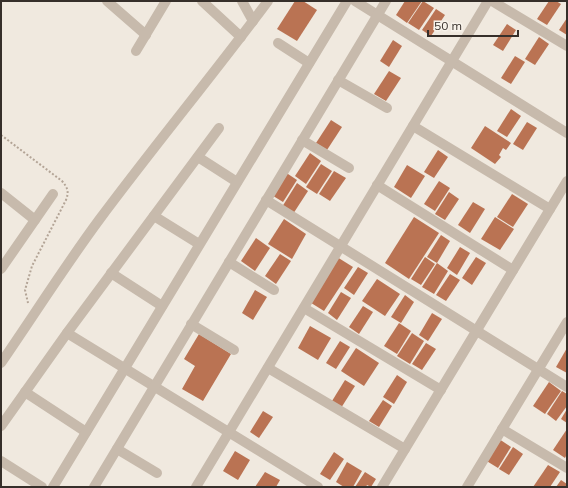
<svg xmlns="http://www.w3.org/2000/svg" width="568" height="488" font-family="Mulish,sans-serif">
<rect width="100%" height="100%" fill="#f0e9df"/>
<g fill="#ba7353">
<polygon points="295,1 303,1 317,10 297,41 277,29"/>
<polygon points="405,1 422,1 407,23 396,15"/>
<polygon points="423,1 434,8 419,30 408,23"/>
<polygon points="549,1 556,1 561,4 547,25 537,19"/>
<polygon points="436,9 445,15 431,36 422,30"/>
<polygon points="567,18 567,35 559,30"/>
<polygon points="507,24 516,30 503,51 493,45"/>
<polygon points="539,37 549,44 535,65 525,59"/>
<polygon points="393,40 402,46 389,67 380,61"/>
<polygon points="515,56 525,62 511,84 501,78"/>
<polygon points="389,71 401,78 386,101 374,94"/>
<polygon points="511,109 521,116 507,137 497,131"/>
<polygon points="331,120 342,127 327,150 316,143"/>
<polygon points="527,122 537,128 523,150 513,144"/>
<polygon points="485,126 511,143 506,150 503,148 499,155 501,157 495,164 471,148"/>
<polygon points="438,150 448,157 434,178 424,172"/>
<polygon points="310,153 321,161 306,184 295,176"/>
<polygon points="321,164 332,171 317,194 306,187"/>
<polygon points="407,165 425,176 411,198 394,187"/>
<polygon points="334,171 346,178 330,201 319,194"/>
<polygon points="285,172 297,180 283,202 270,194"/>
<polygon points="439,181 450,188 435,211 424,204"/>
<polygon points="297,183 308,191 293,214 282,207"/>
<polygon points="449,192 459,199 445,220 435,214"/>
<polygon points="512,194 528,204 513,227 497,217"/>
<polygon points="473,202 485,209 470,233 458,225"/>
<polygon points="414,217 439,233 409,279 385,263"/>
<polygon points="495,217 514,229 500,250 481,239"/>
<polygon points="284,219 306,234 292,259 268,244"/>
<polygon points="441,235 450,241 437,263 427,257"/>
<polygon points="256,238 270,248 255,271 241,261"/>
<polygon points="460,247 470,253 457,275 447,268"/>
<polygon points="280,254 291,261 276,284 265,276"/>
<polygon points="337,257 353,267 324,311 308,301"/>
<polygon points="425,257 435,264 421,285 411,279"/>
<polygon points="476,257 486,263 472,285 462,278"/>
<polygon points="437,263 448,271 434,294 422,287"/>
<polygon points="358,267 368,273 354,295 344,288"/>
<polygon points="450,274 460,280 446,301 436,295"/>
<polygon points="377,279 400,294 385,316 362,301"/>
<polygon points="255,290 267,297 253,320 242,313"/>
<polygon points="341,292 351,298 337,320 328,313"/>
<polygon points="405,295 414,302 401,323 391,317"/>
<polygon points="363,306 373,312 359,334 349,327"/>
<polygon points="432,313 442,319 428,341 419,335"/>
<polygon points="399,323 411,331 397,354 384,346"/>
<polygon points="310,326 331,338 318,360 298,348"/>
<polygon points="412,333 424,341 410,364 397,356"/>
<polygon points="199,334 231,354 203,401 182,389 195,366 184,359"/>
<polygon points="340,341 350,347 336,369 326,363"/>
<polygon points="426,343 436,349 422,370 412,364"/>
<polygon points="356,348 379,363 364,386 341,371"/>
<polygon points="567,348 567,373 556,367"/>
<polygon points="397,375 407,382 394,404 383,397"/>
<polygon points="345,380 355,386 341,408 332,401"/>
<polygon points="549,382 561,391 545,414 533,406"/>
<polygon points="562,391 567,394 567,406 556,421 547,414"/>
<polygon points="383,400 392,406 379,427 369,421"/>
<polygon points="567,409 567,423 561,419"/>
<polygon points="263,411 273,417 259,438 250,432"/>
<polygon points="567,429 567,454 565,458 553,450"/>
<polygon points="499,439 511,447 498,468 485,460"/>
<polygon points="513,447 523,454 509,475 499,469"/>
<polygon points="235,451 250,460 238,480 223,471"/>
<polygon points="334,452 344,459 330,480 320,474"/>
<polygon points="347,462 362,471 353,487 344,487 336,482"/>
<polygon points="548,465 560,472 550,487 533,487"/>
<polygon points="265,472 280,480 276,487 255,487"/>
<polygon points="365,472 376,479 371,487 367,485 366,487 355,487"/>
<polygon points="561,480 567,484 567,487 556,487"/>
</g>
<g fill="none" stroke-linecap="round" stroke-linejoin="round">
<path stroke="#b3a496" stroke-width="2" stroke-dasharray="2 2" stroke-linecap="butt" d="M1 135 62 181C68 188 69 192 66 200L32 266 25 290 28 303"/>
<g stroke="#c7baac" stroke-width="10">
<polyline points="107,1 146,35"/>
<polyline points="202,1 241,37"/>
<polyline points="242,1 253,21"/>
<polyline points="355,1 567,133"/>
<polyline points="492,1 567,46"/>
<polyline points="278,43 309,63"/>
<polyline points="136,51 166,1"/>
<polyline points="338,80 387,108"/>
<polyline points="413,126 550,209"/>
<polyline points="302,140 349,168"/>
<polyline points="198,157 237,182"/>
<polyline points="377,185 513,270"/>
<polyline points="1,193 35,220"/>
<polyline points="266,200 567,387"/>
<polyline points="154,216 199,244"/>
<polyline points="229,262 274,290"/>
<polyline points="1,269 53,194"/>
<polyline points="111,273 162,306"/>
<polyline points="304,308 441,390"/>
<polyline points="191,324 234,350"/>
<polyline points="67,333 318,487"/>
<path d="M1 363C34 315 65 266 99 220 154 146 213 75 268 1"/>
<polyline points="268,368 405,449"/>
<polyline points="25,392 86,432"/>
<polyline points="1,426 67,333 219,128"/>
<polyline points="502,429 567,468"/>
<polyline points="117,449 157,473"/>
<polyline points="1,461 42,487"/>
<polyline points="53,487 347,1"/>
<polyline points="94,487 386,1"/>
<polyline points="196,487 488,1"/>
<polyline points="382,487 567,181"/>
<polyline points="467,487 567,322"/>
</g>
</g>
<rect width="568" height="488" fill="none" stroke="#362f2a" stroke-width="4"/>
<path d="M428 30v6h90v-6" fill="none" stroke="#362f2a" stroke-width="2"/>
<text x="434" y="30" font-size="12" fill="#362f2a" stroke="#f8f3eb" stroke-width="3" paint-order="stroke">50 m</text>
</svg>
